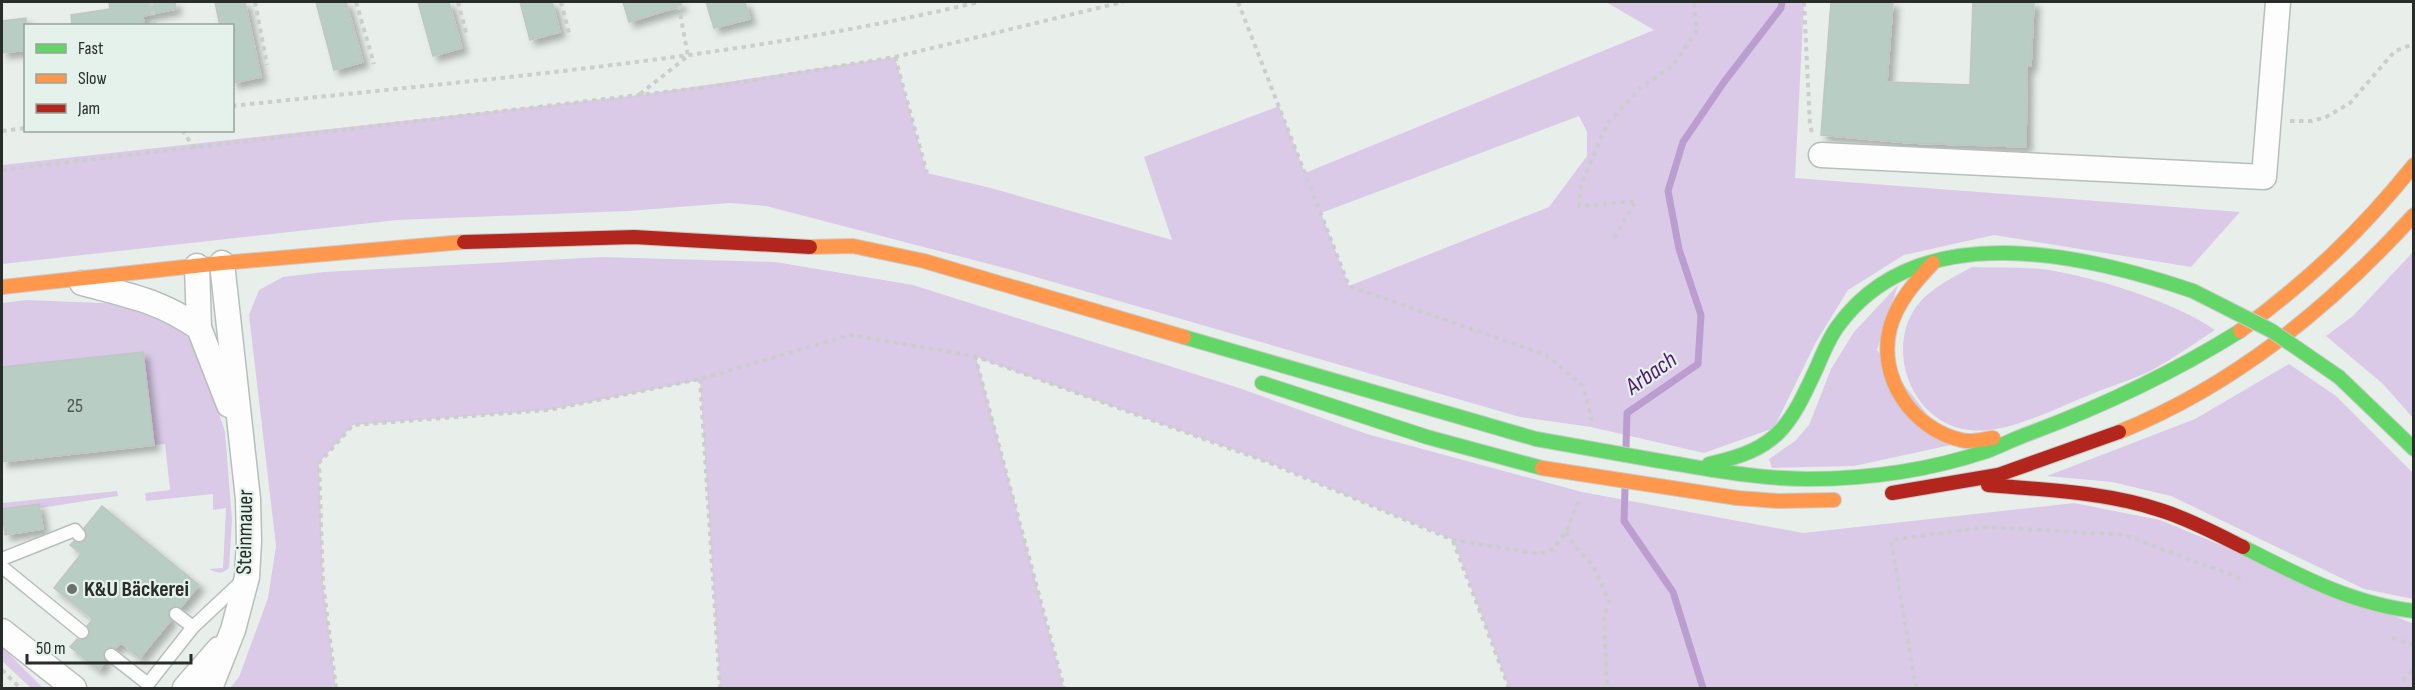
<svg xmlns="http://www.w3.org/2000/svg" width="2415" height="690" font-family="'Sofia Sans Condensed',sans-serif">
<defs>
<filter id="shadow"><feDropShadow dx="5.5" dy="5.5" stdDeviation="3" flood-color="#0004"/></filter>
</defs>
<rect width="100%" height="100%" fill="#e8efeb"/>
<g fill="#dacae8" fill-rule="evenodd">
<path d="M1606 2H1804L1795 178 2240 212 2191 267 1994 235 1904 255 1848 290 1816 342 1774 428 1704 453 1591 427 1520 417 1012 270 766 206 730 203 628 211 397 220 2 264V165L639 95 895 57 927 173 991 188 1172 240 1144 157 1279 106 1305 173 1654 30ZM1579 116 1587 132V156L1549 207 1349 286 1321 213Z"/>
<polygon points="2413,252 2413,418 2383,384 2326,336 2353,316"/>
<polygon points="602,257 775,262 913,285 1239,388 1367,434 1582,492 1803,533 2074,503 2160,520 2414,624 2413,688 1509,688 1453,540 1270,463 976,357 1064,688 720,688 700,380 549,410 353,425 319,463 323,582 336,688 230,688 239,677 268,598 276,546 249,315 259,290 283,277 324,272"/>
<path d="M1972 267C1994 268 2018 267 2041 269 2089 275 2176 302 2215 330 2195 343 2175 357 2154 369 2137 378 2117 384 2099 391 2062 405 2008 435 1969 430 1912 423 1885 351 1916 307 1930 288 1952 278 1972 267Z"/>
<polygon points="1898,285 1877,350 1951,445 1854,466 1772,468 1769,459 1795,441 1809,425 1831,369 1854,332"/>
<path d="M27 300 126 304 181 329 192 343 207 377 225 432 232 520 229 568C221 575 217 573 209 569L223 568 226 508 213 510V494L146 501 145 493 170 490 165 444 154 445 143 352 2 367V303Z"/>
<polygon points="2289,364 2336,396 2413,473 2413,599 2364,589 2171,496 2112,482 2047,476 2195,419"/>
<polygon points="117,491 118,496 2,514 2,503"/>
<polygon points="2,647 43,688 31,688 2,661"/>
</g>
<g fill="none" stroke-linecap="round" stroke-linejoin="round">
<g stroke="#bb9ecf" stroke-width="7">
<polyline points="1626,448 1627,413 1698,364 1701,315 1679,249 1668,191 1683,142 1724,82 1781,8 1782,2"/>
<polyline points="1625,489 1624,521 1673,592 1703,688"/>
</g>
</g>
<g fill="#b8cdc3" stroke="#c0c6c3" stroke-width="1.5" filter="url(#shadow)">
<polygon points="109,2 175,2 176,9 143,16 144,26 72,26 71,15 110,9"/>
<polygon points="215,2 245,2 261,77 232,83 232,26 220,26"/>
<polygon points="316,2 346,2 363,62 334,70"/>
<polygon points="418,2 449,2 462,48 433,56"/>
<polygon points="520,2 552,2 560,32 530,40"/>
<polygon points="623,2 681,2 681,6 629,22"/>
<polygon points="706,2 745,2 750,19 714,28"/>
<polygon points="1831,2 1893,2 1887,82 1970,85 1973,2 2034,2 2031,66 2027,66 2026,147 1910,143 1821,135"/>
<polygon points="26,18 26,50 2,53 2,21"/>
<polygon points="143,352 154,445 2,462 2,367"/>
<polygon points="39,504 43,529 5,535 2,509"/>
<polygon points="102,506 199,585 181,607 170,609 168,614 171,620 140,658 121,643 116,648 105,650 103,654 106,661 99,670 70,647 77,639 84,640 89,637 87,626 93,619 54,588 81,554 70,545 74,541 80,543 85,541 87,534 84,528"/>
</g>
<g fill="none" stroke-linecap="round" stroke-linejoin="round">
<g stroke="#b8bebb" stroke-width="15">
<g id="lane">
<polyline points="2,559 75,530 79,535"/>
<polyline points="2,567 82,632"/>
<polyline points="176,614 193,627"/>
<polyline points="111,655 148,684 193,627 241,582"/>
</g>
</g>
<g stroke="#b8bebb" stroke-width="27">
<g id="street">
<polyline points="1821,155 2264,177 2278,2"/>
<polyline points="197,266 199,328 229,405"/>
<path d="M82 283C127 295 159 300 199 328"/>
<polyline points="2,631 74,688"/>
<polyline points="185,688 219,649"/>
<polyline points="210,688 233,630 247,577 249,541 248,499 222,263"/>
</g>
</g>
<g stroke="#c8cbc9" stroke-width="16">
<g id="fast">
<polyline points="1184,337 1536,439"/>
<polyline points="2339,377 2414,449"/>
<polyline points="1262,383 1427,437 1542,468"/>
<path d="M1660 461C1709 469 1758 479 1808 479 1868 479 1930 470 1987 451 2000 446 2012 440 2025 435 2101 407 2171 374 2240 331"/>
<path d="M1709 464C1778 449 1789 428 1817 367 1823 353 1829 338 1838 326 1918 215 2084 254 2193 291"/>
<path d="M2243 547C2298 575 2352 604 2414 611"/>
</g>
</g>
<g stroke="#c8cbc9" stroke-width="16">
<g id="slow">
<polyline points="810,247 853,246 924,261 1184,337"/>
<path d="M1933 263C1915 282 1897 302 1890 328 1877 377 1912 429 1961 440 1971 443 1983 439 1993 438"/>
<polyline points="2,287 222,263 464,242"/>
<path d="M2240 331C2309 280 2360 232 2414 165"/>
<path d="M2119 432C2235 385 2330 307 2414 215"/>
<polyline points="1737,498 1778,501 1834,500"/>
</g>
</g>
<g stroke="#c8cbc9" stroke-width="16">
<g id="jam">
<polyline points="464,242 634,237 810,247"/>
<path d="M1988 485C2046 490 2107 492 2163 511 2191 520 2217 534 2243 547"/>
<polyline points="1892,493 1998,475 2119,432"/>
</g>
</g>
<g stroke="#cccecd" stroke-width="4" stroke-dasharray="4.5 4.5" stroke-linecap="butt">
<polyline points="151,2 155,26"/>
<polyline points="255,2 267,65"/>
<polyline points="356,2 374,64"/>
<polyline points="458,2 467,36"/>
<polyline points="561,2 570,37"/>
<polyline points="1238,2 1349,286 1546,355 1583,386 1592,421"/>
<polyline points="1804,2 1810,126 1813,135"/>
<polyline points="895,57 927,173"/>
<polyline points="640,94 688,56 678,2"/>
<path d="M232 106C482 79 734 60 979 2"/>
<polyline points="2290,121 2312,121 2326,117 2350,103 2395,51 2414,44"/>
<polyline points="182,130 195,149"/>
<polyline points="2,131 26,128"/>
<polyline points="2,170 724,85 895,57 1123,2"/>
<polyline points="1614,238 1636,201 1579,206 1581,185 1607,124 1642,86 1672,67 1697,30 1694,2"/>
<polyline points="975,356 1064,688"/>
<polyline points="700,379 720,688"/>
<polyline points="1566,532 1575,546 1593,565 1609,601 1604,616 1607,688"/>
<polyline points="1453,541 1509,688"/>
<polyline points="2392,638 2414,645"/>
<polyline points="2,670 20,688"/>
<polyline points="2402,680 2414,670"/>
<polyline points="336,688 323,582 319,463 353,425 549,410 700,379 850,335 975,356 1270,463 1453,540 1539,554 1553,549 1566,532 1579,500"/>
<polyline points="1916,688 1891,540 1988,527 2125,535 2242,579"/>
</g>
<use href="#lane" stroke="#fcfdfc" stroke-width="12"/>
<use href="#street" stroke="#fcfdfc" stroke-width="24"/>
<use href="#fast" stroke="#63d668" stroke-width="14"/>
<use href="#slow" stroke="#ff974d" stroke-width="14"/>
<use href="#jam" stroke="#b3261e" stroke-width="14"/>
<g stroke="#c8cbc9" stroke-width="16" stroke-linecap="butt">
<g id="fast-bridge">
<polyline points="2193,291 2272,331 2339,377"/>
<polyline points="1536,439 1660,461"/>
</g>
</g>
<g stroke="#c8cbc9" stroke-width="16" stroke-linecap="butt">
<polyline id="slow-bridge" points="1542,468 1737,498"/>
</g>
<use href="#fast-bridge" stroke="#63d668" stroke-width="14"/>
<use href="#slow-bridge" stroke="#ff974d" stroke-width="14"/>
</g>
<circle fill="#6b716e" stroke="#e5f2eb" stroke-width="2" cx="72" cy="589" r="6"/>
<g text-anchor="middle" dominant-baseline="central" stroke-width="4.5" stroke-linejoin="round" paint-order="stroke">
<g font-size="20" fill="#4c5551">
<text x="75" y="406">25</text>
</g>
<g font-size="22" fill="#282d2b" stroke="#e5f2eb">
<text transform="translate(245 532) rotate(-89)">Steinmauer</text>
</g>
<g font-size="22" font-weight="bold" fill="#282d2b" stroke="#e5f2eb" text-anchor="start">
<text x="84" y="589">K&amp;U Bäckerei</text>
</g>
<g font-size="24" font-style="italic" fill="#51176d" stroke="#e5f2eb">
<text transform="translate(1651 373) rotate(-35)">Arbach</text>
</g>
</g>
<rect width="2415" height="690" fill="none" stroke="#282d2b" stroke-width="6"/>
<rect x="24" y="24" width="210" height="108" fill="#e5f2eb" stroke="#99a39e" stroke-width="1.5"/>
<rect x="36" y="44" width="30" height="9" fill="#63d668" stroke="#99a39e" stroke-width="1.5"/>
<text x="78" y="54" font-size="18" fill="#282d2b">Fast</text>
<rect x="36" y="74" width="30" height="9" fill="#ff974d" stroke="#99a39e" stroke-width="1.5"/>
<text x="78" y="84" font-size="18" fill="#282d2b">Slow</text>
<rect x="36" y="104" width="30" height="9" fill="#b3261e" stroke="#99a39e" stroke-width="1.5"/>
<text x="78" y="114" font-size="18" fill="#282d2b">Jam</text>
<path d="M27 654v9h164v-9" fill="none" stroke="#282d2b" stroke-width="3"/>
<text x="36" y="654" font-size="18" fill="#282d2b" stroke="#e5f2eb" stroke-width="4.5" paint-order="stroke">50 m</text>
</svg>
